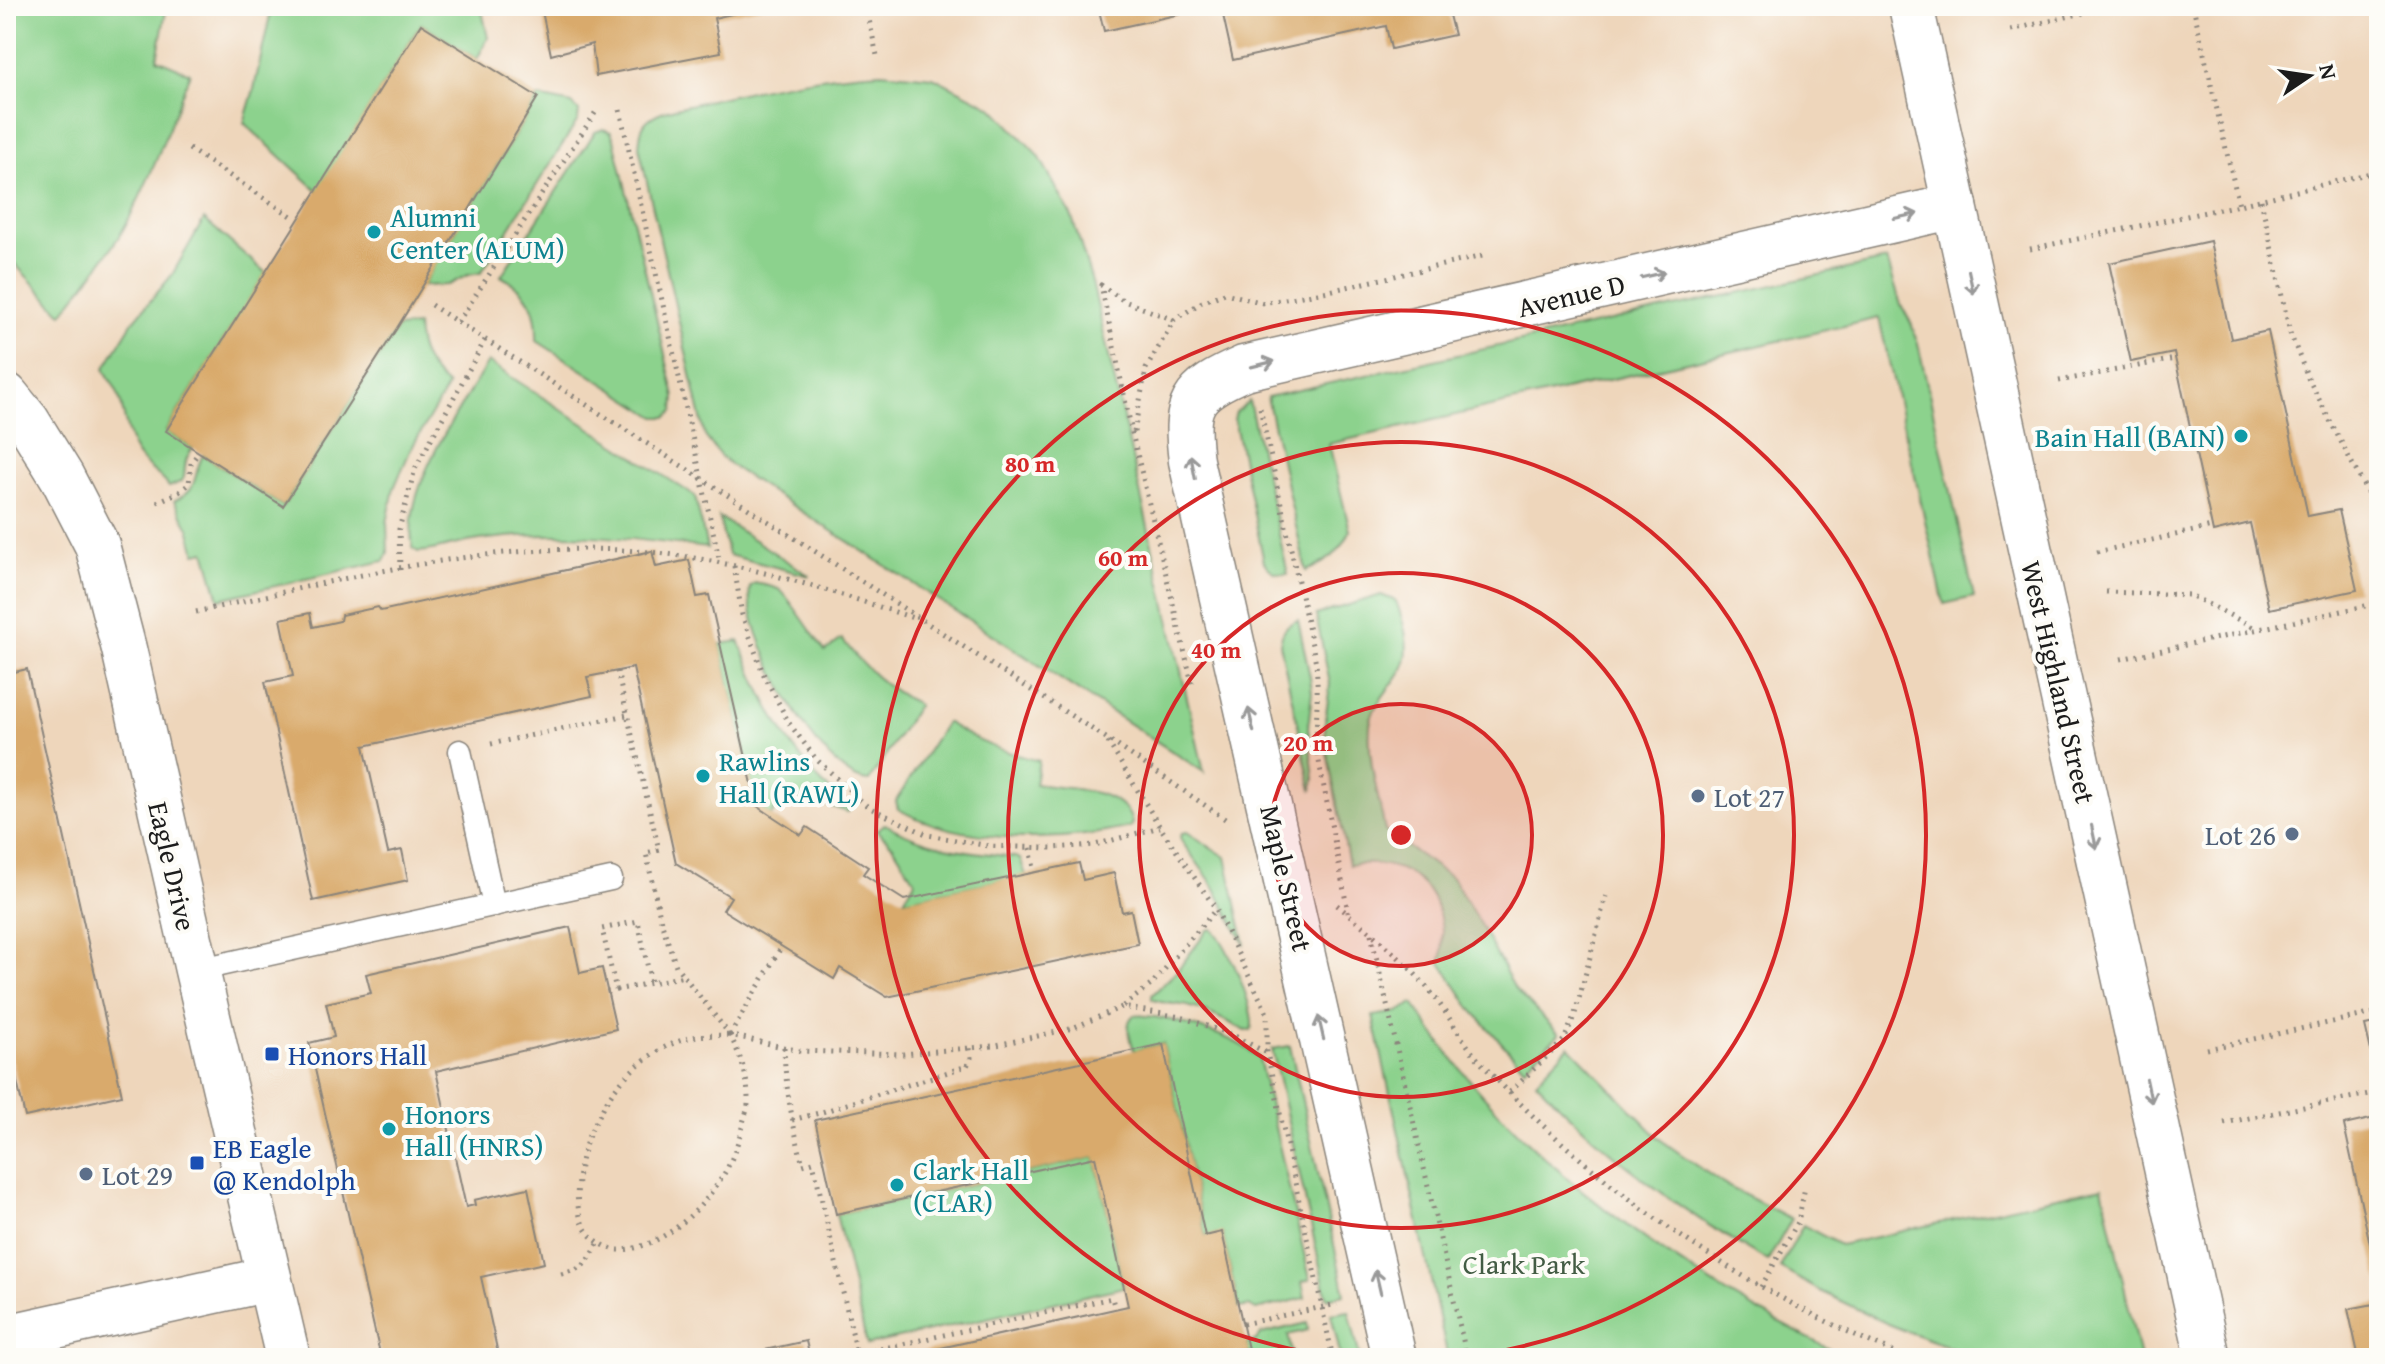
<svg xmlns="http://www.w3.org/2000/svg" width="2385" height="1364" font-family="'Gentium Book Plus',serif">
<rect width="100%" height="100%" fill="#fdfcf7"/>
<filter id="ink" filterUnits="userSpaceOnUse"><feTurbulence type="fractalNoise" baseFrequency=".0125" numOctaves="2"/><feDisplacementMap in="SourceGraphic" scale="16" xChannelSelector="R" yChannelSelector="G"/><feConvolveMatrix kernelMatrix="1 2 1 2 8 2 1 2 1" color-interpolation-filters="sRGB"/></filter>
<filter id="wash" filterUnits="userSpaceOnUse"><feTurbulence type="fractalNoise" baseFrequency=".006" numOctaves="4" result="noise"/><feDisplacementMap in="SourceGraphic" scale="32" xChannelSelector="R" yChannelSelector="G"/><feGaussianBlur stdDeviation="1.8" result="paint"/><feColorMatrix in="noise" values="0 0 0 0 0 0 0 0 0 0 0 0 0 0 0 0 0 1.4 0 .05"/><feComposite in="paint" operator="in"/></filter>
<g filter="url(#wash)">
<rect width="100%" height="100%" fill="#f8ecda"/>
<rect fill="#eed6bb" x="6" y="6" width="2373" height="1352"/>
<g fill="#8cd28d" stroke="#547754" stroke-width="2">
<path d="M11 6H167L157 59 190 73C170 125 151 179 124 228 106 259 83 286 62 314L14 263 6 257V18Z"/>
<polygon points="272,6 481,6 488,38 477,59 421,24 318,191 244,123 254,89"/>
<path d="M881 72 933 77 992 107 1039 156 1072 217 1092 282 1204 772 739 471 721 457 705 436 639 147C640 137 640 126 649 119 662 108 687 106 702 102 762 88 820 75 881 72Z"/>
<polygon points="538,97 572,104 579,111 578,120 481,273 468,275 448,285 422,286"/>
<path d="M603 129 611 132 614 139 675 397 674 411 667 417H656L537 341C538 309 530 292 501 276L595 132Z"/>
<path d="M204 219 266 273 166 431 193 448C190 452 187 456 186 461 182 478 190 479 169 487 160 473 144 468 135 451 126 434 125 415 119 397 116 387 109 378 104 369L132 323 172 275Z"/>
<path d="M1887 260 1901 305 1911 323 1918 343 1974 597 1944 604 1879 318 1329 444 1350 531C1341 553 1327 562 1306 571L1267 397Z"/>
<path d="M417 326C418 352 428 370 448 386L410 451 394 488 387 523 388 553 384 561 219 599 205 551 196 553 189 528 174 501C201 488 192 475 203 455L283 506 397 328Z"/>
<path d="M488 362 695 496 707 548C633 538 561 530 487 539 467 541 447 547 427 551L418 552 413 548C400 491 460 409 488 362Z"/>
<path d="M1249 401 1288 574C1276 575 1271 572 1264 562L1234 419 1236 412Z"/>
<polygon points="719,517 810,576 728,555"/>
<path d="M755 583C763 585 773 586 780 590 787 594 817 641 825 651L842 639C866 670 884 686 918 705L869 781C821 780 741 628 750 587Z"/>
<path d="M1381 595 1396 601C1403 620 1412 648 1403 667 1393 688 1372 702 1370 726 1367 760 1379 797 1385 831L1453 879 1480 924 1515 989 1559 1034 1524 1068 1472 1010 1441 963C1450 897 1418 856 1349 865L1325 742V722L1330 684 1316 615Z"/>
<path d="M1298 620 1310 677 1312 692 1308 728 1314 779 1312 791 1280 644C1282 631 1285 625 1298 620Z"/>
<path d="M739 641C756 683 774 724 803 760 810 768 815 777 823 784 832 793 844 796 850 808L848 812 823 804 783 797 771 816 757 806 720 644Z"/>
<path d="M946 722C979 743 1001 751 1039 761L1035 784C1065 789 1125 787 1132 823L1130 827C1062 843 961 845 898 809L896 801Z"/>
<path d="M885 824C928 848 967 852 1015 857L1020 859 1026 875 904 900 915 881 893 846 876 830Z"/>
<polygon points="1187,832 1226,857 1245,945 1212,883 1182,842 1180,837 1182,833"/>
<path d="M1212 929C1226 939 1258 1014 1251 1030L1246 1031C1228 1022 1210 1012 1191 1007 1178 1003 1164 1005 1152 999V995L1176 972 1208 930Z"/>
<path d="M1413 1003C1515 1163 1680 1275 1847 1358H1448L1373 1016 1398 1012Z"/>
<path d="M1134 1015C1167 1016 1235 1035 1259 1058L1310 1279 1302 1282 1305 1298 1256 1310 1249 1306 1239 1308 1222 1233 1205 1236 1163 1044 1134 1051C1131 1038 1123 1024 1134 1015Z"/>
<polygon points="1290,1046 1345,1294 1327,1298 1272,1049"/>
<path d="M1569 1046 1661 1140 1723 1184 1792 1219 1768 1261C1682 1213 1603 1153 1536 1081Z"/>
<polygon points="1095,1157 1124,1287 867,1345 836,1214"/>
<polygon points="2102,1187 2140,1358 1980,1358 1890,1325 1820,1291 1780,1268 1803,1225 1840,1245"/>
<polygon points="1349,1311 1360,1358 1341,1358 1331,1314"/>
<polygon points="1307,1323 1308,1330 1288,1335 1293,1358 1250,1358 1246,1343 1255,1341 1261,1334"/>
</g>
<g id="blocks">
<g fill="#d9aa6c">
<polygon points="541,6 763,6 763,7 714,18 721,52 596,76 592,44 551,55"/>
<polygon points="1098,6 1212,6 1212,7 1104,31"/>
<polygon points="1221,6 1463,6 1464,7 1448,11 1454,35 1391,49 1386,26 1233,60"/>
<polygon points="421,24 538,97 397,328 283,506 166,431"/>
<polygon points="2210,241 2231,339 2268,331 2308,516 2339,510 2357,590 2269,609 2250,523 2213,532 2174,353 2131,362 2109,263"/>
<polygon points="652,551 656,567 689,560 697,597 709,595 757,806 801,835 807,827 868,867 863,874 904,900 1079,863 1083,880 1114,873 1122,912 1131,910 1138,944 887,997 840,968 834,979 723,910 731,897 676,863 633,668 587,677 592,696 364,746 388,853 402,850 408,880 313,901 265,682 293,676 281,619 310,613 313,627 340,621 341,615 378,607 381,611"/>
<polygon points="27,669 122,1095 25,1117 6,1033 6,674"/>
<polygon points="570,927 580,973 602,968 616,1029 436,1071 466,1207 475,1205 474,1200 528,1188 544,1263 481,1277 499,1358 381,1358 309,1043 334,1037 326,1003 371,993 366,974"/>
<polygon points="2379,1022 2379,1081 2378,1081 2365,1025"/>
<polygon points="1163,1044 1205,1236 1222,1232 1250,1358 896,1358 1128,1306 1095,1157 836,1214 815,1120"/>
<polygon points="2379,1117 2379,1281 2378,1281 2344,1125"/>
<polygon points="2379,1303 2379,1358 2359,1358 2348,1309"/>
<polygon points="806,1341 810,1358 733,1358 733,1357"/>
</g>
</g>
</g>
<g filter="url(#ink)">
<use href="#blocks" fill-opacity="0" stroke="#8a847b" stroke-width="2"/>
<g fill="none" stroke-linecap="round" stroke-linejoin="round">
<g stroke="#8a847b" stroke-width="25">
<g id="service">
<polyline points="460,751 494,905"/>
<polyline points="197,970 611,879"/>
</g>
</g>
<g stroke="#8a847b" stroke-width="47">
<g id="minor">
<polyline points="1911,6 2208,1358"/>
<polyline points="6,1337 269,1279"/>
<path d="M1394 1358 1191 461C1184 403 1189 392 1244 368L1955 206"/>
</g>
</g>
<g stroke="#8a847b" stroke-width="47">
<polyline id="tertiary" points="6,395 28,422 62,477 97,545 124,649 197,970 288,1358"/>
</g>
<g stroke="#8a847b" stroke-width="5" stroke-dasharray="2 6" stroke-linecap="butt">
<polyline points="866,6 878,60"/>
<polyline points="2193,6 2239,205"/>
<polyline points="2011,30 2113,6"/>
<polyline points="620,110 720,563"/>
<polyline points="189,149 293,217"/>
<polyline points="2261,200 2290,333 2308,378 2367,492 2379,560"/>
<polyline points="2030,249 2239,205 2379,171"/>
<polyline points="431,305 1106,738 1228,821"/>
<polyline points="1174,320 1124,301 1101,285 1133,437 1193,687"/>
<polyline points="458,322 597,110"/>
<polyline points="2059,381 2175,359"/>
<path d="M1260 408 1316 663C1319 693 1315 722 1317 751L1348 912"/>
<polyline points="1134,432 1146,369 1174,320 1202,302 1225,293 1263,303 1329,291 1487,255"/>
<polyline points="157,502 179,492 189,484 191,463 199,452"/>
<polyline points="2097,552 2212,527"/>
<polyline points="734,566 742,615 763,673 789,723 816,759 868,807 928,835 989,846 1053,848 1095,845 1160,827"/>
<polyline points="400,570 399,529 415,469 485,340"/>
<polyline points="2106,592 2190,595 2257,629"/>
<path d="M196 612C347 578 502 536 658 553 743 562 835 592 916 619"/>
<polyline points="2121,659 2379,603"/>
<polyline points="617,671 659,850 646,853 661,921 676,966 730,1035 800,1051 903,1054 992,1046 1070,1029 1122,1007 1181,1017 1233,1035 1267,1053"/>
<polyline points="1108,742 1160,827 1216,909 1267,1013 1267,1053 1333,1358"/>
<polyline points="491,744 627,715"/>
<polyline points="1030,848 1035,873"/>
<path d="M1337 905C1369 931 1404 959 1430 991 1449 1015 1463 1043 1483 1065 1602 1194 1746 1292 1908 1358"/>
<polyline points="1371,934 1467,1358"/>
<polyline points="616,990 651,983"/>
<polyline points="607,992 616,990 602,929 638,921 651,983 684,976"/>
<polyline points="1123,1006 1151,985 1216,909"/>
<path d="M730 1035C740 1056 748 1075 748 1099 749 1107 745 1115 743 1123 739 1140 733 1159 724 1174 703 1209 662 1249 619 1250 610 1250 599 1243 592 1237 568 1216 578 1160 590 1133 594 1124 600 1115 604 1106 622 1073 657 1045 693 1037 705 1034 718 1036 730 1035Z"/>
<polyline points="730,1035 782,946"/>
<path d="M784 1047C785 1088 793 1125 803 1165L813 1162 858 1358"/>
<polyline points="2207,1049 2379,1012"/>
<polyline points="1510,1092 1564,1040 1575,1014 1606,896"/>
<polyline points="792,1120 819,1113 967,1066 971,1058 970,1048"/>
<polyline points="2224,1123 2379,1092"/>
<path d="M561 1274C584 1269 588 1263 599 1242"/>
<polyline points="1761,1287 1798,1222 1805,1187"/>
<polyline points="1243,1324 1337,1304"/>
<polyline points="857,1354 1112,1298 1115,1309"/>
</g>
<use href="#service" stroke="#fff" stroke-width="22"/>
<use href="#minor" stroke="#fff" stroke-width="44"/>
<use href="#tertiary" stroke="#fff" stroke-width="44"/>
</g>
<defs><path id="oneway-shaft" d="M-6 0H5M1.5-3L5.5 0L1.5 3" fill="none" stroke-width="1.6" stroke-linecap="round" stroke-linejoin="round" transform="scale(2)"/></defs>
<g stroke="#999">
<use href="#oneway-shaft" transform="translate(1906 216) rotate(-12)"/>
<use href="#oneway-shaft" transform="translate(1653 275) rotate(-13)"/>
<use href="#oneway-shaft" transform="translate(1971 282) rotate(78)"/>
<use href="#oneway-shaft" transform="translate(1263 364) rotate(-14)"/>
<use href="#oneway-shaft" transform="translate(1193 467) rotate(-101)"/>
<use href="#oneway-shaft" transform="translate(1251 720) rotate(-103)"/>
<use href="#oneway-shaft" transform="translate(2094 837) rotate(78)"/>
<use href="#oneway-shaft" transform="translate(1321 1028) rotate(-103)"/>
<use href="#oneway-shaft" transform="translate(2149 1091) rotate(78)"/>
<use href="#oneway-shaft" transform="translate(1378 1282) rotate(-103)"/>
</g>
</g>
<circle cx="1401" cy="835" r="131" fill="#d62828" fill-opacity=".12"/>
<g fill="none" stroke="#d62828" stroke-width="4">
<circle cx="1401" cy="835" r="131"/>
<circle cx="1401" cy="835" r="262"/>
<circle cx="1401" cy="835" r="393"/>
<path d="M1351 1358A525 525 0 1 1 1451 1358"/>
</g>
<g fill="#0f9aa8" stroke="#fdfcf7" stroke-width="3">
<circle cx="374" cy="232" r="8"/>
<circle cx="2241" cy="436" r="8"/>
<circle cx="703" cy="776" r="8"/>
<circle cx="389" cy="1129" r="8"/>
<circle cx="897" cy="1185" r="8"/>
</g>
<g fill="#5c6f8a" stroke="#fdfcf7" stroke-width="3">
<circle cx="1698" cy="796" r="8"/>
<circle cx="2292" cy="834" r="8"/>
<circle cx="86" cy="1174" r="8"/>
</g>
<g fill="#1a4fb4" stroke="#fdfcf7" stroke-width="3">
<rect x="264" y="1046" width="16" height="16" rx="4"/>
<rect x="189" y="1155" width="16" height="16" rx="4"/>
</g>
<g text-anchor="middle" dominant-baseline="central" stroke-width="8" stroke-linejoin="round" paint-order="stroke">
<g font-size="28" fill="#0d838f" stroke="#fdfcf7" text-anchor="start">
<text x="390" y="216">Alumni<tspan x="390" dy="32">Center (ALUM)</tspan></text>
<text x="2225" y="436" text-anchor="end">Bain Hall (BAIN)</text>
<text x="719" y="760">Rawlins<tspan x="719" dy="32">Hall (RAWL)</tspan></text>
<text x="405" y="1113">Honors<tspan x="405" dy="32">Hall (HNRS)</tspan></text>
<text x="913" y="1169">Clark Hall<tspan x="913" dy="32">(CLAR)</tspan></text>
</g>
<g font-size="28" fill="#1c1c1c" stroke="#fdfcf7">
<text transform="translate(1571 295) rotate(-13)">Avenue D</text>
<text transform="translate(2059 682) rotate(77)">West Highland Street</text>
<text transform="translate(173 866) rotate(77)">Eagle Drive</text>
<text transform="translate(1287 878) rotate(77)">Maple Street</text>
</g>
<g font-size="28" fill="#4e5e75" stroke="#fdfcf7" text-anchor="start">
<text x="1714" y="796">Lot 27</text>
<text x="2276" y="834" text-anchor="end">Lot 26</text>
<text x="102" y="1174">Lot 29</text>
</g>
<g font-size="28" fill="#164399" stroke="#fdfcf7" text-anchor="start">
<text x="288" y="1054">Honors Hall</text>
<text x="213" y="1147">EB Eagle<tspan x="213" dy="32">@ Kendolph</tspan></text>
</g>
<g font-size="28" fill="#435c44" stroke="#fdfcf7">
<text x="1524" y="1263">Clark Park</text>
</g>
</g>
<circle cx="1401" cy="835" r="12" fill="#d62828" stroke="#fdfcf7" stroke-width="4"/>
<g font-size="24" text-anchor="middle" font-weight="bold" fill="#d62828" stroke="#fdfcf7" stroke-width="8" stroke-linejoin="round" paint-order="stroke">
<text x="1030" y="472">80 m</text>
<text x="1123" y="566">60 m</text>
<text x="1216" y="658">40 m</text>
<text x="1308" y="751">20 m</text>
</g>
<rect width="2385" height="1364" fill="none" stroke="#fdfcf7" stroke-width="32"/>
<g transform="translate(2309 76) rotate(77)" stroke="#fdfcf7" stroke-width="6" paint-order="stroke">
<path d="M0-6L14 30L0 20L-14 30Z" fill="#1c1c1c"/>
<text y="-12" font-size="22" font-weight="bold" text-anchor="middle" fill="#1c1c1c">N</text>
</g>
</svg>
